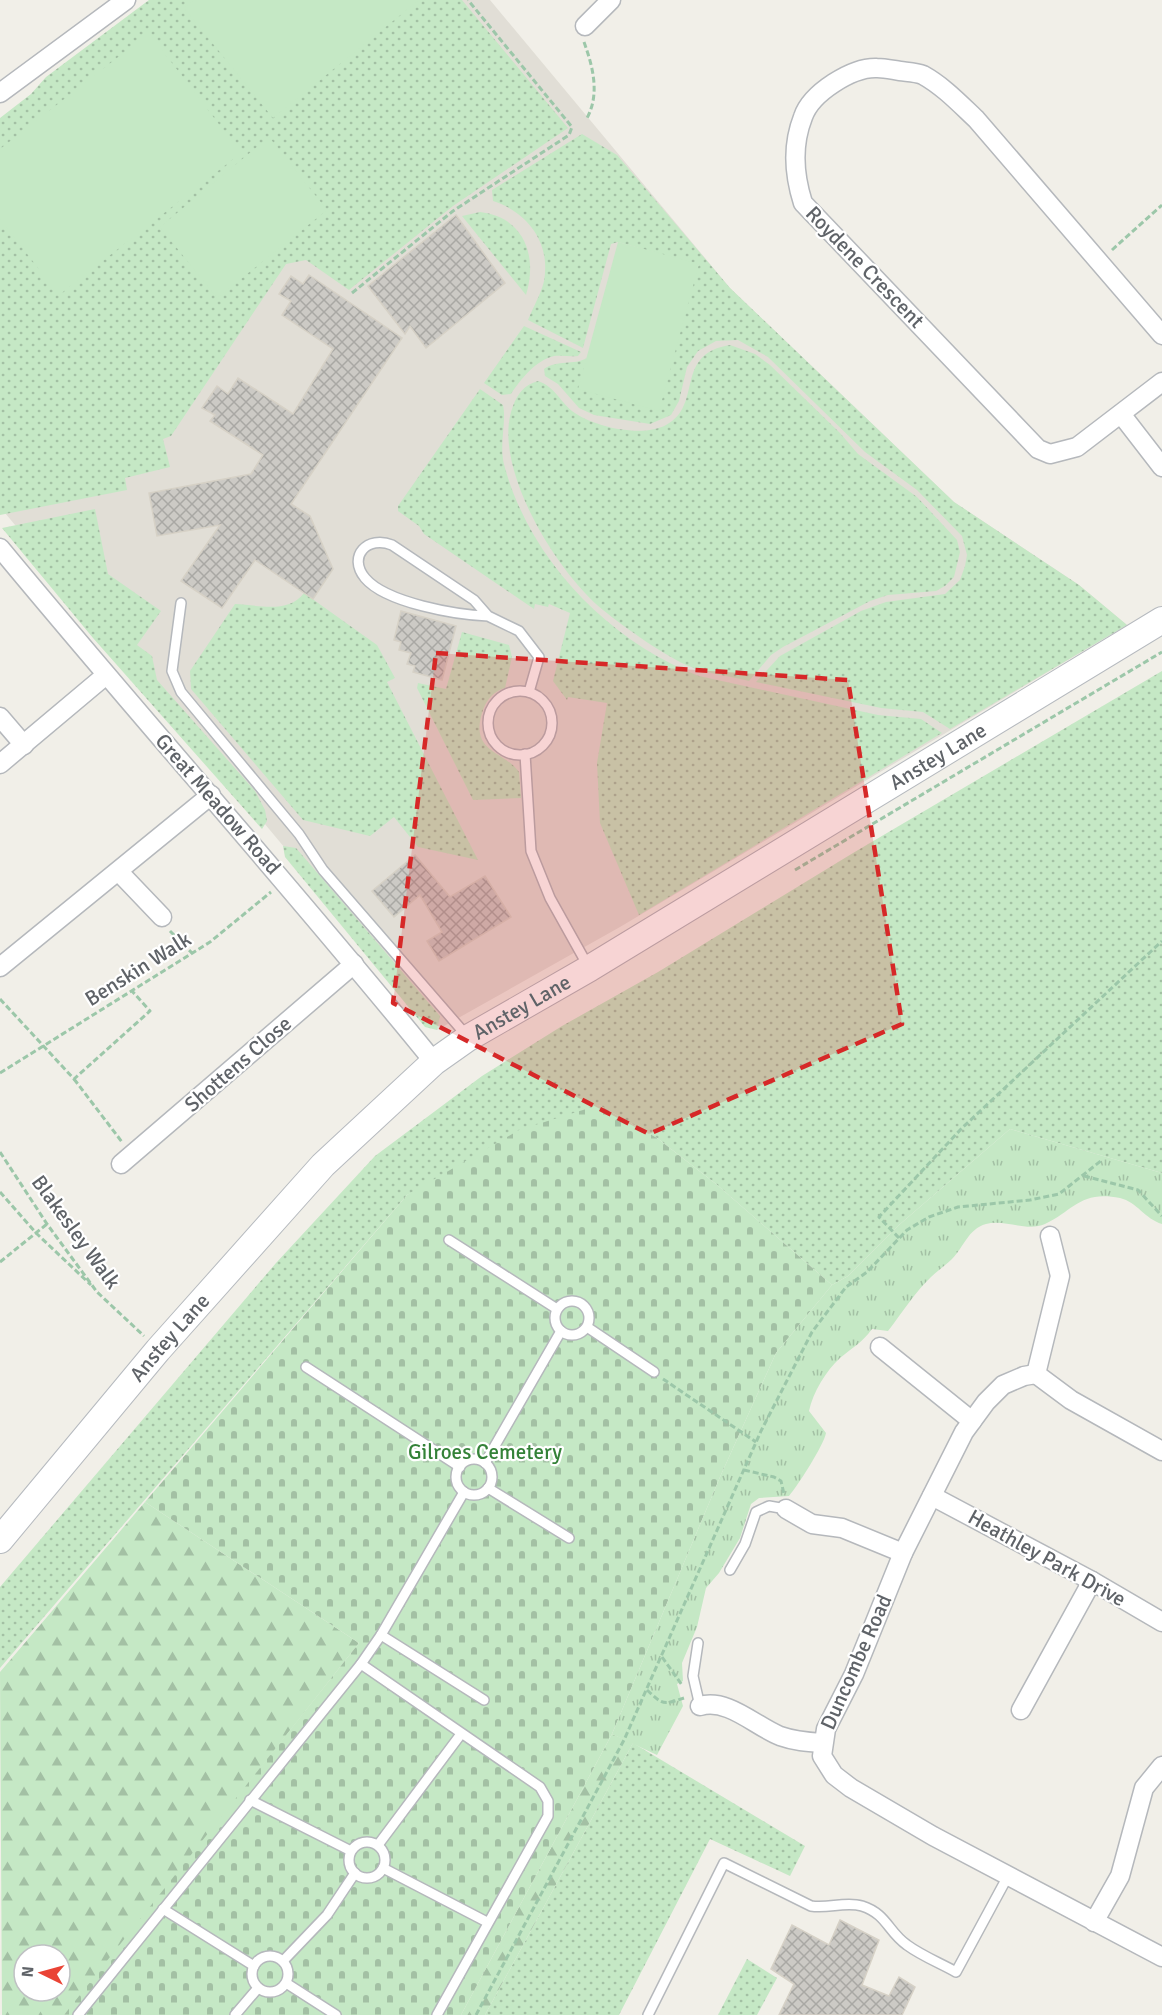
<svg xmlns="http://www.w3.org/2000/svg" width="1162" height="2015" font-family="Signika,sans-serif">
<defs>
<pattern id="grass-dots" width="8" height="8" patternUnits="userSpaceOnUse" patternTransform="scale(1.5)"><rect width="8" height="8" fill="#c5e8c5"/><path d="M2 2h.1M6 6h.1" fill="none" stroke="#a3c0a4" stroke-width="1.8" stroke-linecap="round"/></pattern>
<pattern id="forest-firs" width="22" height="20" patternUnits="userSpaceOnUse" patternTransform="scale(1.5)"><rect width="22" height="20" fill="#c5e8c5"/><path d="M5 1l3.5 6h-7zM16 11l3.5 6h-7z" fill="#a3c0a4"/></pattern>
<pattern id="cemetery-stones" width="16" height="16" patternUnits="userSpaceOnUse" patternTransform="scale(1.5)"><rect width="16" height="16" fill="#c5e8c5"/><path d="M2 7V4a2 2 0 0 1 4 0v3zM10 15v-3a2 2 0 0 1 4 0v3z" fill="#a3c0a4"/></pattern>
<pattern id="park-tufts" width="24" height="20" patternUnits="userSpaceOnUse" patternTransform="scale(1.5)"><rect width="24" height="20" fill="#c5e8c5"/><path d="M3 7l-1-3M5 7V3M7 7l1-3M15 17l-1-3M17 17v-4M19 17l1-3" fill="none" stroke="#a3c0a4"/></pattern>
<pattern id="building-cross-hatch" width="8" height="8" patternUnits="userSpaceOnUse" patternTransform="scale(1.5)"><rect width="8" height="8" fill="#cccac5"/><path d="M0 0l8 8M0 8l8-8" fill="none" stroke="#a9a8a4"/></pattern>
</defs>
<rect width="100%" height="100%" fill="#f1efe8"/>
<polygon fill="#e1ded6" points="169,0 490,0 730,288 954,502 1079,585 1127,625 620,927 437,1030 0,507 0,130"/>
<g fill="url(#grass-dots)">
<polygon points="149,0 462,0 568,128 453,206 349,290 306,260 286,264 171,436 163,439 170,467 125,478 127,490 0,515 0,118 31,94 46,77"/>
<path d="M582 134 617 155 730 288 954 502 1079 585 1127 625 950 729 923 712 881 708 756 682 780 656 861 611 886 602 945 594 960 580 965 566 967 555 962 536 917 490 865 452 768 357 738 340 716 341 698 351 687 367 679 401 671 415 650 424 594 415 579 408 558 384 545 376 544 369C558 359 573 366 587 358L579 389 699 265 618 242 611 244 583 348 528 320C533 307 541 294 544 281 551 242 527 212 493 201L492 190Z"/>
<path d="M480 212C524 217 538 256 526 295L462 216Z"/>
<path d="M524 326 581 352 578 356C570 357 562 355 554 356 536 360 520 380 511 394L502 395 484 383Z"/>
<path d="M730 345 755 354 770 365 840 433 858 454 917 497 957 540 960 552 954 577 945 586 936 591 888 595 870 601 783 647 771 655 749 681C730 676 709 674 691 667 666 657 624 627 603 610 557 573 490 465 513 406 518 393 524 385 538 381 555 387 559 400 572 411 593 427 642 438 666 425 704 405 673 354 730 345Z"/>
<path d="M480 389 503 405C507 423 498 446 505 468 531 561 610 642 699 676L878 715 921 719 942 733 639 915 600 823 597 763 607 703 568 697 567 700 553 681 570 613 549 604 548 607 535 604 534 609 424 534 419 526 398 511V506Z"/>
<polygon points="95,509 108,574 161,611 137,645 152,656 157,680 255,791 265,810 267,821 262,829 93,638 2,528"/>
<path d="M304 593 377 645 395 678 387 682 478 860 418 847 394 817 370 836 303 820 191 689 190 671 235 604C260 605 288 614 304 593Z"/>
<path d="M462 632 509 645 512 657 505 688C494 691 487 699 483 710 468 753 505 751 519 772L521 798 473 800 417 688 418 683 446 689Z"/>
<polygon points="1162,671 1162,1173 1010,1129 899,1225 848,1276 832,1285 716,1184 657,1138 599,1105 407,1195 0,1668 0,1587 276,1263 375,1156 482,1076 562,1026 658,972 853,853"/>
<polygon points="283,846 296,848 440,1016 437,1030 425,1027 285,857"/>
<polygon points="633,1743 805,1846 790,1876 710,1839 619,2015 485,2015"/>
<polygon points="747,1959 777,1978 757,2015 718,2015"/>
</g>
<g fill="url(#forest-firs)" fill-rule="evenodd">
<path d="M145 1502 359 1643 73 2006 64 2015H2L0 1672ZM24 1955H60V1991H24Z"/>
<polygon points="612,1734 633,1743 485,2015 461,2015"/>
</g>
<polygon fill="url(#cemetery-stones)" points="599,1105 657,1138 716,1184 832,1285 776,1353 720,1477 612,1734 461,2015 64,2015 359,1643 145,1502 407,1195 519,1130"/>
<path fill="url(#park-tufts)" d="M1010 1129 1162 1173V1224C1145 1219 1137 1202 1120 1198 1081 1190 1074 1210 1045 1224 1027 1232 1005 1219 986 1224 968 1229 964 1247 952 1259 945 1266 937 1271 931 1277 915 1292 902 1313 888 1331L872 1329C863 1342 852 1348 840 1358 826 1371 813 1392 809 1411L826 1433C824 1445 798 1485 789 1496L759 1498 751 1504 740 1538 719 1573 706 1588 697 1627 682 1663 683 1681 677 1684 683 1706 657 1755 612 1734 720 1477 776 1353 832 1285 848 1276 899 1225Z"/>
<g fill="#c5e8c5">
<polygon points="194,0 419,0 273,118 184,8"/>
<polygon points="149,33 241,153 59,295 0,219 0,149"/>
<polygon points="269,137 327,210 217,298 160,227"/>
<polygon points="618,242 699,264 659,411 578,389"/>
</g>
<g fill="url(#building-cross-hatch)" stroke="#d6d1c6" stroke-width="1.5">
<polygon points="456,215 505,283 426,348 410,326 405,334 368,286"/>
<polygon points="309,275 402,338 291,504 310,516 333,569 313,599 255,560 222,608 181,581 220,525 157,536 149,493 251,474 263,455 210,421 215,415 202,408 217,386 228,394 238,378 293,414 333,349 282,315 291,301 279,294 291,276 303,284"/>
<polygon points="401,611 456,626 442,680 413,672 415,666 407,664 411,653 399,650 401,642 394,640"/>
<polygon points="415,855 450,897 485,876 511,917 439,961 427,941 442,932 420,895 394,917 372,891"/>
<polygon points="840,1920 879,1940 862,1985 889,1996 899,1977 915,1987 902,2015 779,2015 794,1984 771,1969 792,1925 829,1945"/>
</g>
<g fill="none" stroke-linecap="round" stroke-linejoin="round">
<g stroke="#b5b8bc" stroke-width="12">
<g id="service">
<polyline points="181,603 172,671 181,692 299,834 323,870 467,1036"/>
<path d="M488 616C457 615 386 603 365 578 347 556 368 535 392 545L474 600 488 616 519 631 539 657 529 692"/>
<circle cx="520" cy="723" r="32"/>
<polyline points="525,754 531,851 550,898 588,966"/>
<polyline points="449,1240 557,1309"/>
<circle cx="572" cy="1318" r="17"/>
<polyline points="587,1327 654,1372"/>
<polyline points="306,1367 460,1467"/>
<circle cx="474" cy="1477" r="18"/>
<polyline points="485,1463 561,1331"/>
<polyline points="488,1488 569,1538"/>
<polyline points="730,1570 745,1544 756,1512 769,1506 786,1509"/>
<polyline points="381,1635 484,1700"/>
<polyline points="698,1643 693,1676 700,1706"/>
<polyline points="361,1664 381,1635 464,1492"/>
<polyline points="250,1800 351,1851"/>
<circle cx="367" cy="1860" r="18"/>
<polyline points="378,1845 461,1734"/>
<polyline points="383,1868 487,1922"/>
<polyline points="163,1909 254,1966"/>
<circle cx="270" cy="1974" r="18"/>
<polyline points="283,1961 327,1915 355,1873"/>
<polyline points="286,1983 336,2015"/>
<polyline points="78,2015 361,1664 540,1787 548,1801 548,1816 437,2015"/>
<polyline points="235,2015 258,1988"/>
<path d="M648 2015 724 1863 811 1906C828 1909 845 1901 862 1906 887 1914 888 1932 907 1945 922 1956 940 1963 956 1972L1008 1876"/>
</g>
</g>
<g stroke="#b5b8bc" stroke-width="21">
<g id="minor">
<polyline points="585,26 611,0"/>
<polyline points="0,93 126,0"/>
<path d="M1162 335 976 119C960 104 943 86 923 75 916 72 907 72 900 71 893 70 885 68 877 68 852 67 811 93 803 117 792 145 794 175 803 203L1038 449 1050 454 1077 447 1162 382"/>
<polyline points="1121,414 1162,467"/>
<path d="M0 548C143 721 293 888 434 1062"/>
<polyline points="0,717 24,745"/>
<polyline points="0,764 106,675"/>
<polyline points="119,872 162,917"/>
<polyline points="0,967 211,795"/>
<polyline points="121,1164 354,964"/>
<polyline points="880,1347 972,1421"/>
<polyline points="1036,1374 1060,1276 1050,1236"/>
<polyline points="1162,1451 1071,1400 1036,1374 1024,1376 1003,1385 986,1402 964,1432 903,1553 854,1674 826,1729 822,1756 834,1775 851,1788 933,1836 1162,1957"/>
<polyline points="932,1496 1092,1581 1162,1622"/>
<polyline points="786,1509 812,1524 842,1528 903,1553"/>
<path d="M700 1706C728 1698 755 1726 780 1736 794 1741 807 1742 822 1743"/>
<polyline points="1021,1710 1092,1581"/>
<polyline points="1094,1922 1120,1876 1144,1788 1162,1766"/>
</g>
</g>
<g stroke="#b6babf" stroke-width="28">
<g id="secondary">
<path id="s1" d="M0 1540 158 1350 323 1165 434 1062 468 1038 590 968 1162 620"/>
</g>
</g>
<g stroke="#9cc7a9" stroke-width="3" stroke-dasharray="6 3" stroke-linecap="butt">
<path d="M584 42C593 67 600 94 587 118"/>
<polyline points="1112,250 1162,205"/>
<polyline points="352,293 453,211 569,135 572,127 468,0"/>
<polyline points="795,870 1162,652"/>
<polyline points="170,931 192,953"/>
<polyline points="0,999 74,1079 150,1011 132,991"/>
<polyline points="0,1073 210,942 271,892"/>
<polyline points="74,1079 122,1142"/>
<polyline points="0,1152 47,1224 97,1292 144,1336"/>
<polyline points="1084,1176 1138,1190 1162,1216"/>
<polyline points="0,1192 36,1233 91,1285"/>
<polyline points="899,1238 879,1217 962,1128 1162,941"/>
<polyline points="0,1262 47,1224"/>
<polyline points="663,1379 756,1442"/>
<polyline points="744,1470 774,1477 781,1481 784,1494"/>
<polyline points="662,1657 682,1685"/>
<path d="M647 1690C663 1705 663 1705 684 1698"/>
<polyline points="476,2015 624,1740 761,1431 812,1332 846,1287 867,1272 907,1230 929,1217 958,1207 1030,1200 1059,1194 1102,1160"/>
</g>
<use href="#service" stroke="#fff" stroke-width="9"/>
<use href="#minor" stroke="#fff" stroke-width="18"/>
<use href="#secondary" stroke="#fff" stroke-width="26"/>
</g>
<path fill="#d62828" fill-opacity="0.2" stroke="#d62828" stroke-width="4.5" stroke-dasharray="12 8" stroke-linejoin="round" d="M436 653 848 680 902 1024 649 1134 393 1003Z"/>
<g text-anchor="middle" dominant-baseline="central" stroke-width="4.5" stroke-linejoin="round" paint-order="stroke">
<g font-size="21" fill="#5f6368" stroke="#fff">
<text transform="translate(865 267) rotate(46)">Roydene Crescent</text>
<text stroke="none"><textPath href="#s1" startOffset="1236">Anstey Lane</textPath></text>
<text transform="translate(218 804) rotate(49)">Great Meadow Road</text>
<text transform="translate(138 969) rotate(-32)">Benskin Walk</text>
<text stroke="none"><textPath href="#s1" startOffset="750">Anstey Lane</textPath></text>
<text transform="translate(238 1064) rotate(-41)">Shottens Close</text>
<text transform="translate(76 1232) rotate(54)">Blakesley Walk</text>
<text stroke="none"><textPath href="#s1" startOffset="264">Anstey Lane</textPath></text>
<text transform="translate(1047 1558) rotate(29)">Heathley Park Drive</text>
<text transform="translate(856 1662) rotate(-66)">Duncombe Road</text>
</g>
<g font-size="21" fill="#348238" stroke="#fff">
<text x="485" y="1452">Gilroes Cemetery</text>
</g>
</g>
<g transform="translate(42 1973) rotate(275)"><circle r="28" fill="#ffffff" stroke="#bfc1c3" stroke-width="1.5"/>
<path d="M0-4.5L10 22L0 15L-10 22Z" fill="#ea4335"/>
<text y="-9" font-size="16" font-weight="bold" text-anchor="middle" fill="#5f6368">N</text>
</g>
</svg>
